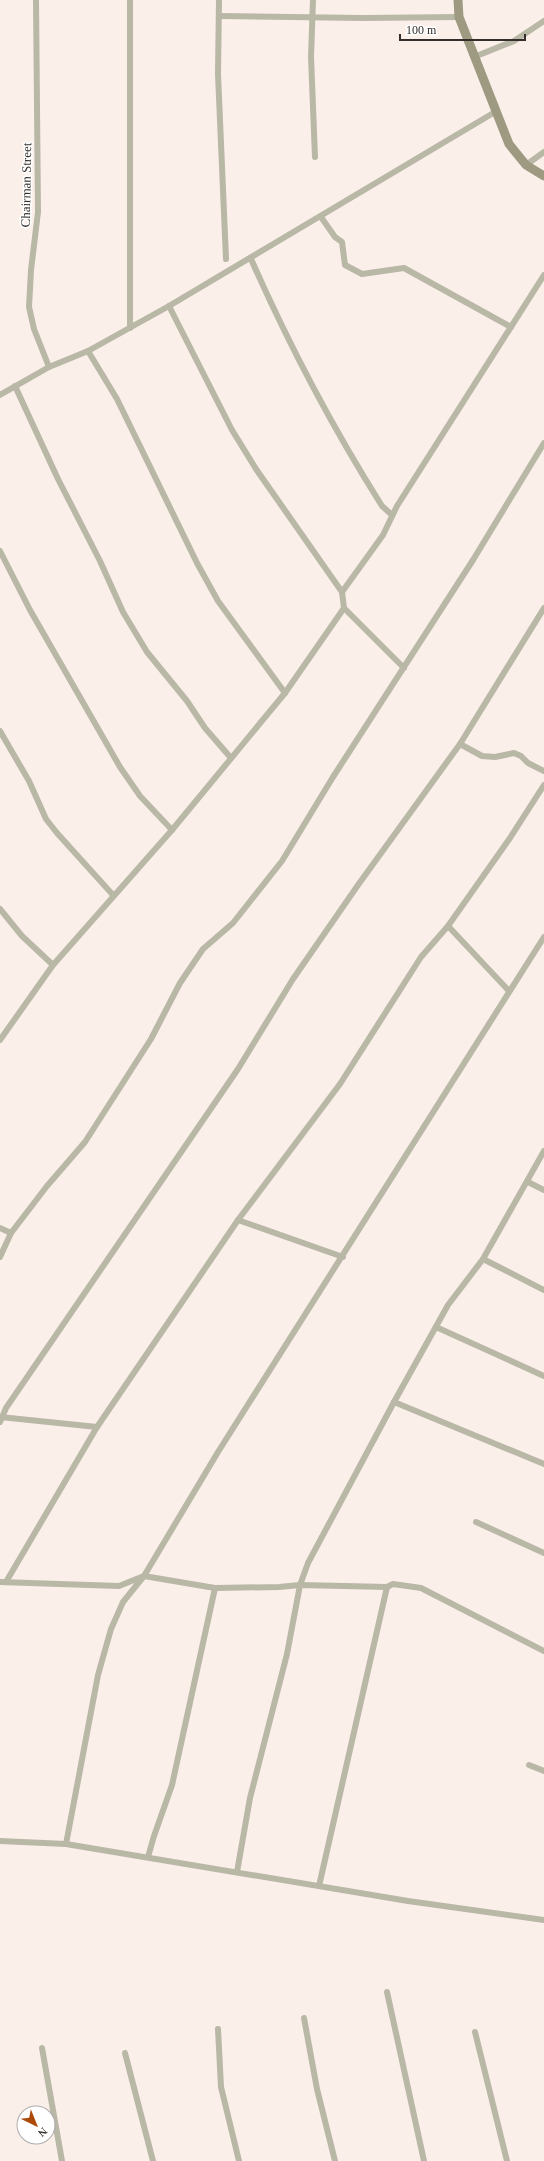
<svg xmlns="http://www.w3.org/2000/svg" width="544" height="2161" font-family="Georgia,serif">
<rect width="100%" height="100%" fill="#fbefea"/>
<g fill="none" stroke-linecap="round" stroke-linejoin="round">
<g stroke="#b9b7a6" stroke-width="6">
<polyline points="36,0 38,212 31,270 29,307 34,329 49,367"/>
<polyline points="130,0 130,328"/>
<polyline points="219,0 218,74 226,259"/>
<polyline points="313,0 311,57 315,157"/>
<polyline points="220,16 363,18 459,17"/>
<polyline points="474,57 514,41 544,21"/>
<polyline points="526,165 544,152"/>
<polyline points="321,217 335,237 342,242 345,265 362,274 404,268 511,327"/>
<path d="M251 259C289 345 332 427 382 506L392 515"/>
<polyline points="169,306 232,430 256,469 342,592"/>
<polyline points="88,351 117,399 197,563 218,601 285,693"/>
<polyline points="15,386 58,479 100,561 123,612 147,652 187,701 205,728 231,758"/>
<polyline points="0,395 49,367 88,351 169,306 495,112"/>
<polyline points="0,551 30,610 120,767 140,796 172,830"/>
<polyline points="344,608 404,668"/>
<polyline points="0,731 29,781 46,819 57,833 113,895"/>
<polyline points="460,744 482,756 495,757 514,753 521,756 528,763 544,771"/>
<polyline points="0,909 22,936 53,965"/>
<polyline points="448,926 509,991"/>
<polyline points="0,1040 53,965 172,830 285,693 344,608 342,592 383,535 397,506 544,275"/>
<polyline points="528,1182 544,1190"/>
<polyline points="238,1220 343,1257"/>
<polyline points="0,1228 11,1233"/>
<polyline points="0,1257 11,1233 47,1186 85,1142 151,1039 180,983 203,949 233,923 282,861 333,777 473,560 544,443"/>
<polyline points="483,1259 544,1290"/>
<polyline points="436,1327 544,1376"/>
<polyline points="394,1402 544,1464"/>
<polyline points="0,1417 97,1427"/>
<polyline points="0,1422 6,1408 238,1069 293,979 358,885 460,744 544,608"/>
<polyline points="476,1522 544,1553"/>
<polyline points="0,1582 119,1586 144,1576 215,1588 279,1587 300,1585 387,1587 393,1584 421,1588 544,1651"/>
<polyline points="6,1582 97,1427 238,1220 340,1084 421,957 448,926 510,838 544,785"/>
<polyline points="529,1765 544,1771"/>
<polyline points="0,1841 66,1844 408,1901 544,1920"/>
<polyline points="66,1844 98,1675 111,1629 123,1602 144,1576 218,1452 544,937"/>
<polyline points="148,1857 154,1836 172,1785 215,1588"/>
<polyline points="237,1872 250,1798 287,1654 300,1585 308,1563 394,1402 448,1305 483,1259 544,1151"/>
<polyline points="319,1886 387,1587"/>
<polyline points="387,1992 424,2161"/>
<polyline points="304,2018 317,2089 335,2161"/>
<polyline points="218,2029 221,2087 239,2161"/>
<polyline points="475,2032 507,2161"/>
<polyline points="42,2048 62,2161"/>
<polyline points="125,2053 153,2161"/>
</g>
<polyline stroke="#9d9a81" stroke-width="9" points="458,0 459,17 509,144 526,165 544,176"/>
</g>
<g text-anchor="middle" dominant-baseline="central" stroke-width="3" stroke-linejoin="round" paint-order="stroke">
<g font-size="13" fill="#332e2c" stroke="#fff">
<text transform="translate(26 185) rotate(-89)">Chairman Street</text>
</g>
</g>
<g transform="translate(36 2125) rotate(137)"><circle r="19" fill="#ffffff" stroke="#adabab"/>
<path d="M0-3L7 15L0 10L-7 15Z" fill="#ac4a0a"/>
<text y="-6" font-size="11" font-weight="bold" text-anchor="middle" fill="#332e2c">N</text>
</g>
<path d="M400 34v6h125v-6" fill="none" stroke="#332e2c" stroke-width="2"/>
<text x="406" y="34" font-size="12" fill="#332e2c" stroke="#ffffff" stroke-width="3" paint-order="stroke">100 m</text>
</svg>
